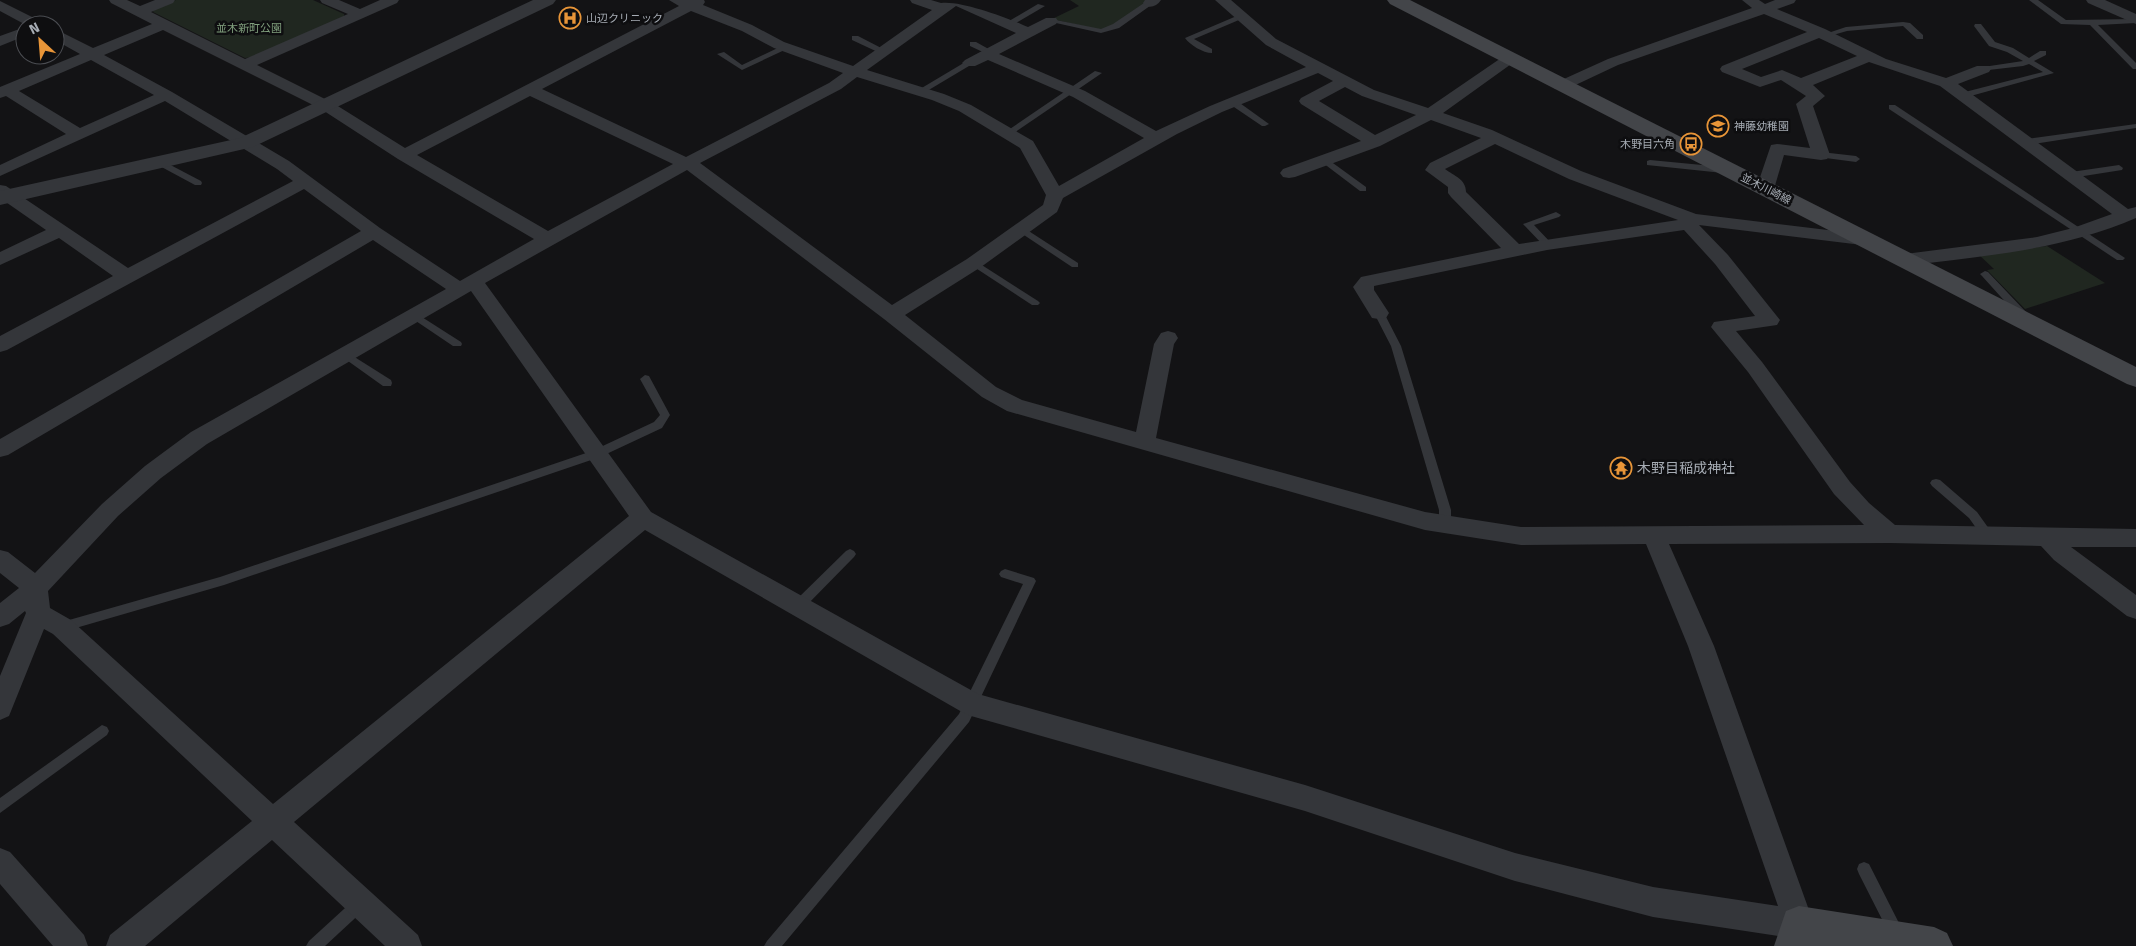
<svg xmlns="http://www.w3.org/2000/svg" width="2136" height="946" font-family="'Fira Sans','Noto Sans JP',sans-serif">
<rect width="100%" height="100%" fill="#131315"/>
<g fill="#202720">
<polygon points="176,0 313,0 344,14 344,17 253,57 245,58 153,12 154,9"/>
<polygon points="1070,0 1150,0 1113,26 1100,30 1052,19 1079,6"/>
<polygon points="2047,246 2105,283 2025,309 1987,270 1994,269 1978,254"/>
</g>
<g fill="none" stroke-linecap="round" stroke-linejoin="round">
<g fill="#34363a" fill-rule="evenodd">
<polygon points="2029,0 2038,0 2066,20 2136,19 2136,23 2098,25 2136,63 2136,69 2133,69 2090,25 2061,24"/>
<polygon points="1147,1 1154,3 1119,28 1101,33 1047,21 1051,19 1101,29 1113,24"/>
<polygon points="1038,4 1045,6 1011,26 1004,24"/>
<path d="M1239 15 1246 17 1194 39 1212 49V53C1203 53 1190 45 1185 38Z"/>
<polygon points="1903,22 1910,23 1923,35 1923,39 1917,39 1903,26 1847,31 1826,37 1822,35 1846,27"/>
<polygon points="1975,24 1981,24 1995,42 2013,48 2029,58 2040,51 2046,51 2046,55 2034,61 2054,73 1967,97 1961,97 1961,93 2043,72 2029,64 2023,66 1980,71 1980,67 1983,67 2023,61 2007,52 1989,46 1974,26"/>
<polygon points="852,36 858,36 889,52 882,54 852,40"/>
<polygon points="970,42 976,42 994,52 987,54 970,46"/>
<polygon points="784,45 791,47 742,70 717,54 724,52 742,65"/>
<polygon points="967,61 974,63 922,94 915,92"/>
<polygon points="1095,71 1102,73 1011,135 1008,136 1004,133"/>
<polygon points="1231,101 1237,101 1269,124 1265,126 1262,126 1231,105"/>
<polygon points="1889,105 1895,105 2125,258 2123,260 2117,260 1889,109"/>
<polygon points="2136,124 2136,128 2027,145 2023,142 2027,139"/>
<polygon points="1821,152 1856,156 1860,159 1856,162 1818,157 1817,155"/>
<polygon points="1326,158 1366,187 1366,191 1360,191 1323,163 1322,161"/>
<polygon points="159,159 201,181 202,183 201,185 195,185 156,164 155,162"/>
<polygon points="1650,160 1723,167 1727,170 1723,173 1647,165 1647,161"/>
<polygon points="2119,165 2123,168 2122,170 2071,178 2067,175 2071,172"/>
<polygon points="1556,212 1561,215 1559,217 1534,225 1552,244 1550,246 1544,246 1523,224"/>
<polygon points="1021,226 1078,263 1078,267 1072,267 1018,231 1016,229"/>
<polygon points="974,260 1038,301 1040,303 1038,305 1032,305 971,265 971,261"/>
<polygon points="1985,271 1988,272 2027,313 2028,315 2027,317 2019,317 1982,276 1980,274"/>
<polygon points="1379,310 1384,313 1401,346 1451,510 1451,526 1449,529 1441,529 1439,526 1439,510 1391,346 1374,313"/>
<polygon points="414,312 461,342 462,344 461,346 453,346 410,317 409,315 410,313"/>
<polygon points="345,351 391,380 392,383 391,386 383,386 341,356 340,354"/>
<polygon points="645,375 649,376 670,415 662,428 600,457 224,585 62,632 58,631 56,627 58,623 62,622 220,577 592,451 654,422 660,415 640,379"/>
<polygon points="1936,479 1940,480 1977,512 1992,533 1994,536 1992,539 1984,539 1969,518 1932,486 1930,483 1932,480"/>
<polygon points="850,549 854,551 856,554 854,557 802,610 798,611 794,610 792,606 794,602 846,551"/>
<polygon points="1005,569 1034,578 1036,581 969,722 782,946 764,946 767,941 959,714 1023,584 1001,577 999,574 1001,571"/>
<polygon points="102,725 107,727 109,731 107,735 0,813 0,798"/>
<polygon points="1864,862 1869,864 1902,929 1905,934 1902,939 1897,942 1892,939 1859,874 1857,869 1859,864"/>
<polygon points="361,896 366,898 368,903 366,908 325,946 306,946 309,941 356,898"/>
</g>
<g fill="#34363a" fill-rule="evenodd">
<path d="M109 0H127L140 6 155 0H175L173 3 151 12 245 59 348 14 322 3 320 0H339L360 9 380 0H399L397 3 257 65 333 103 405 148 679 6 669 0H704L705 2 703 5 752 25 784 42 853 66 932 10 912 3 910 0H931L941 3C960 0 1008 18 1028 27L1046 18H1056L1058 21 1056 24 999 54 1085 91 1156 131 1210 106 1306 67 1266 45 1215 0H1231L1276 39 1374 90 1428 108 1504 56H1514L1517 59 1514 62 1443 113 1492 130 1581 171 1696 214 1869 235 1871 239 1869 243 1862 245 1699 225 1728 255 1780 320 1777 325 1736 331 1762 362 1850 482 1869 503 1895 525 2136 529V547H2071L2136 595V619L2127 616 2054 560 2041 546 1890 543 1669 544 1714 646 1814 924 1810 935 1799 939 1653 917 1515 881 1305 811 971 716 962 712 645 530 294 822 418 935 422 946H385L272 840 145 946H106L110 935 252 821 53 634 44 629 9 716 0 720V676L26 613 25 611 9 624 0 627V603L19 588 0 573V550L8 552 35 573 102 504 145 466 191 432 446 289 373 240 8 455 0 457V439L361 231 304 189 7 350 0 352V336L113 276 59 238 0 265V252L46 230 0 198V185L6 186 128 268 293 181 277 169 165 101 0 176V165L66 134 6 96 0 98V87L80 54 55 40V29L93 48 152 24 111 3ZM956 6 1016 33 965 60 962 63 965 66H975L988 60 1073 97 1144 138 1059 186 1033 141 971 105 944 94 867 70ZM691 11 742 31 774 48 843 73 829 83 686 157 542 89ZM163 30 321 109 398 159 534 239 460 281 380 228 289 161 172 92 104 55ZM91 60 154 95 80 128 19 91ZM1318 73 1333 81 1301 98 1299 101 1301 104 1361 141 1283 169 1280 173 1283 177 1289 178 1295 177 1380 146 1431 120 1481 138 1430 163 1425 170 1448 187V193L1451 197 1501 248 1361 277 1353 287 1372 318 1379 319 1386 318 1389 313 1374 290V286L1547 250 1684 230 1715 264 1755 316 1714 322 1711 327 1748 372 1834 494 1864 525 1521 527 1425 512 1156 438 1174 344 1178 338 1175 333 1168 331 1161 333 1154 344 1136 432 1022 400 996 387 905 315 981 267 1057 212 1063 198 1177 134 1222 112ZM857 77 932 100 959 111 1020 148 1046 195 1043 205 967 259 892 305 700 163 841 89ZM1345 87 1362 96 1416 115 1375 135 1319 101ZM530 96 673 164 548 231 417 155ZM1495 144 1569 179 1678 220 1519 244 1466 192C1466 179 1454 176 1445 169ZM687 170 884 319 982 397 1007 411 1425 530 1521 545 1646 544 1688 646 1778 906 1653 887 1515 853 1305 785 978 694 651 512 485 283ZM471 291 629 516 273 804 71 620 50 608 48 591 118 516 161 478 207 444Z"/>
<path d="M1145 0H1161C1157 6 1152 8 1145 6L1143 3Z"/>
<path d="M1742 0H1759L1765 4 1775 0H1796L1794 3 1777 9 1825 29 1886 59 1946 78 1977 66H1989L1991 69 1989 72 1958 84 2128 209 2136 207V218C2063 250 1983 256 1905 266L1898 264 1896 260 1898 256 1905 254 2037 237 2073 228 2112 214 1940 86 1869 62 1813 85 1825 96 1813 106 1830 155 1827 159 1821 160 1784 155 1774 189 1771 193 1765 194 1759 193 1756 189 1771 145 1777 144 1810 148 1796 104 1806 96 1781 80 1760 87 1722 72 1720 69 1722 66 1807 32 1764 14 1618 65 1567 89H1555L1553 86 1555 83 1608 59 1752 8ZM1819 38 1857 56 1801 78 1782 70 1761 77 1742 69Z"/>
<polygon points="2086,0 2105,0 2136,14 2136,24 2088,3"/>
<polygon points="0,1 42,22 44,25 26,25 0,11"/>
<polygon points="25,27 25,36 0,46 0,36"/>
<polygon points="0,848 10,852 84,935 88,946 53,946 0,884"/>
</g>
<polygon fill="#34363a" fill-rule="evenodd" points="533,0 556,0 553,4 253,147 0,205 0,191 240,138"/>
<g fill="#434549" fill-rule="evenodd">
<polygon points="1387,0 1410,0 2136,367 2136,387 2127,384 1390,4"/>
<polygon points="1799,906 1934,927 1947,933 1953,946 1774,946 1786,911"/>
</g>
</g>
<defs>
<g id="hospital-ring" transform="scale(1.125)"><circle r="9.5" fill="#0e0e10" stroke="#e89538" stroke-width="1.5"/><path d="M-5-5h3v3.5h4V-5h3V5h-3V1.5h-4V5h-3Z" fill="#e89538"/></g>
<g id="school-ring" transform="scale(1.125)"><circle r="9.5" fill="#0e0e10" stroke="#e89538" stroke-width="1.5"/><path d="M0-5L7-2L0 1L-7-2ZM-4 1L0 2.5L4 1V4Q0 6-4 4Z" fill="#e89538"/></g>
<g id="bus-ring" transform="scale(1.125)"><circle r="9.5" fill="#0e0e10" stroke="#e89538" stroke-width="1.5"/><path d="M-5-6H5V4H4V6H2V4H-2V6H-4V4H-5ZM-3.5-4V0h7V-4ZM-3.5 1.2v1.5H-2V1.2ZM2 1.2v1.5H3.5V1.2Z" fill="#e89538"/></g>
<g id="temple-ring" transform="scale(1.125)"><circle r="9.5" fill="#0e0e10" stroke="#e89538" stroke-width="1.5"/><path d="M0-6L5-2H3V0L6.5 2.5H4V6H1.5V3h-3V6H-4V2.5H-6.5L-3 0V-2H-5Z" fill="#e89538"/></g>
</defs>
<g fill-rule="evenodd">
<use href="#hospital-ring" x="570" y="18"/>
<use href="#school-ring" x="1718" y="126"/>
<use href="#bus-ring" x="1691" y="144"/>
<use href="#temple-ring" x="1621" y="468"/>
</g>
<g text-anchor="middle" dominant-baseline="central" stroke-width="5" stroke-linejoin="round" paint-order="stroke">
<g font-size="11" fill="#a6acb4" stroke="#0e0e10" text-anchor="start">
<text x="586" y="18">山辺クリニック</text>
<text x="1734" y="126">神藤幼稚園</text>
<text x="1675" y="144" text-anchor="end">木野目六角</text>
</g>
<g font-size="11" fill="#809f7d" stroke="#0e0e10">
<text x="249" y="28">並木新町公園</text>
</g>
<g font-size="11" fill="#a6acb4" stroke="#0e0e10">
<text transform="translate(1766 189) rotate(27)">並木川崎線</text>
</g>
<g font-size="14" fill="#a6acb4" stroke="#0e0e10" text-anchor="start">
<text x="1637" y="468">木野目稲成神社</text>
</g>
</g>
<g transform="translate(40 40) rotate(334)"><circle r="24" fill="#0e0e10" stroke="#4b4d52"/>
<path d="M0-4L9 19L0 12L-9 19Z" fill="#e89538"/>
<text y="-8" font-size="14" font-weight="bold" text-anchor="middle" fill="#a6acb4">N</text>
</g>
</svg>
